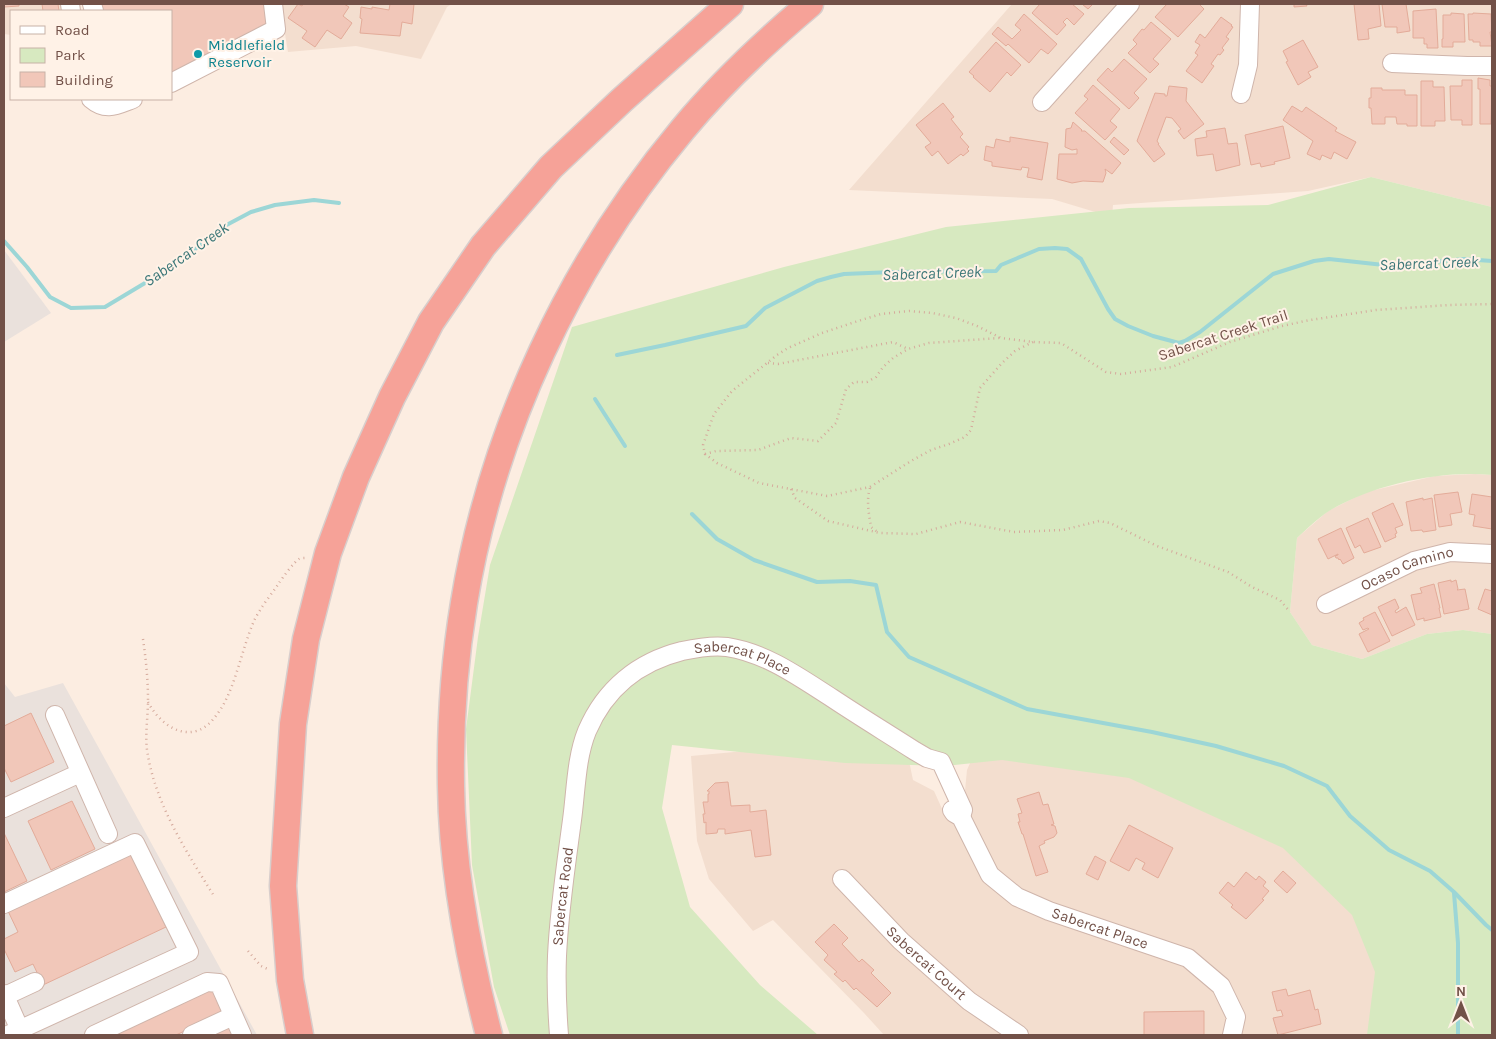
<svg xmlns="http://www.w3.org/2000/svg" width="1496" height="1039" font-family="Karla,sans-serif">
<rect width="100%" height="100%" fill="#fcede1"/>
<g fill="#f3decf">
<polygon points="4,4 67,4 68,11 11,11 11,35 4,34"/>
<polygon points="280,4 452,4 447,7 421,59 356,46 288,52"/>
<polygon points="1012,4 1492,4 1492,207 1371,177 1308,191 1113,205 1112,217 1052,199 849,190"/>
<polygon points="1475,474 1492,475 1492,634 1463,630 1427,634 1362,659 1312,645 1290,612 1297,538 1328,511 1366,492 1435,476"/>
<polygon points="768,749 908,756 913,780 934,791 943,811 964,801 967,770 971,761 976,756 1146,765 1309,821 1434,1035 884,1035 864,1013 773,920 753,931 709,879 697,841 691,756"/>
</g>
<g fill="#eae1dc">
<polygon points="4,250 51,313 4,342"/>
<polygon points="4,683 15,697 63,683 257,1035 4,1035"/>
</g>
<path fill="#d7e9c0" d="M1371 177 1492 207V475C1441 470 1374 484 1329 511 1318 518 1307 529 1297 538L1290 612 1312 645 1362 659 1427 634 1463 630 1492 634V1035H1367L1375 972 1352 915 1283 848 1129 778 1002 760 945 766 845 763 672 745 662 808 690 907 760 985 818 1035H510L494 987 472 865 466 729 478 637 490 565 572 327 784 267 946 227 1129 208 1268 205Z"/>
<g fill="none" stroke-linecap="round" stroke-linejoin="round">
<g stroke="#9cd6d6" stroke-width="4">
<polyline points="4,241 27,267 50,297 71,308 105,307 170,268 198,247 219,229 251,212 275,205 314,200 339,203"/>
<polyline points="617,355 665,345 746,326 765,308 817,281 831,277 844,274 893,272 996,271 1001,265 1039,249 1055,248 1067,249 1081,259 1108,309 1115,319 1128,326 1153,336 1179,343 1185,341 1200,332 1273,274 1314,261 1329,259 1393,266 1464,259 1492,261"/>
<polyline points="595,399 625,446"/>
<polyline points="692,514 717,539 754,560 817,582 850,581 876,585 887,632 909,657 1027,709 1152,732 1216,746 1284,766 1327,786 1350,816 1389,850 1430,871 1454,892 1486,925 1492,930"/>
<polyline points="1454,893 1458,943 1458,1035"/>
</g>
</g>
<g fill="#f1c7b9" stroke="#e3ab99">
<polygon points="4,4 19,4 19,6 4,7 4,11"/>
<polygon points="42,4 58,4 59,11 43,11"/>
<polygon points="99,4 270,4 273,21 171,78 171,11 100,11"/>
<polygon points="298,4 302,6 303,4 344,4 349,7 343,16 352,23 341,39 327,30 315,47 302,38 307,31 288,18"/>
<polygon points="390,4 414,4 412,24 402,22 400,36 360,33 362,19 360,18 361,7 372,9 372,7 389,10"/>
<polygon points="1040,4 1072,4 1084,14 1074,25 1067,18 1063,22 1066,25 1057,35 1032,13"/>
<polygon points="1082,4 1093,4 1088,9"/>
<polygon points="1167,4 1199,4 1204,9 1178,37 1155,17"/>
<polygon points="1294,4 1306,4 1307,6 1294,7"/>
<polygon points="1354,4 1379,4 1381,26 1368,29 1369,39 1358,40"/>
<polygon points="1382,4 1406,4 1410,31 1397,33 1397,27 1385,27"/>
<polygon points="1436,9 1438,48 1427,48 1427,44 1424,44 1424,38 1413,38 1413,11"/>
<polygon points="1451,13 1464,14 1465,42 1453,42 1453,47 1442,47 1442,39 1443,39 1443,15 1451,15"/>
<polygon points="1473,13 1491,14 1492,32 1490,32 1492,46 1480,46 1480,42 1473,42 1473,40 1469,40 1468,14 1473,14"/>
<polygon points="1024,14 1057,44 1048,54 1041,49 1029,63 1008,44 1006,46 992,34 998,27 1012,39 1021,30 1015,25"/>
<polygon points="1221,17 1232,25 1231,26 1233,27 1226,37 1229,39 1222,48 1224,50 1220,55 1218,54 1211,64 1214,66 1202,83 1186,71 1198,55 1195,53 1200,45 1195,42 1200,34 1205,38"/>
<polygon points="1151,22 1171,39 1153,59 1159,64 1150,73 1128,53 1137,44 1133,40 1142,29 1144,30"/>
<polygon points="1303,40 1318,67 1308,72 1311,77 1298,85 1286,62 1288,61 1283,51"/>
<polygon points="996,42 1021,65 1011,76 1007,72 990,92 973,77 974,76 969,72"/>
<polygon points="1124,59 1147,79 1134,93 1139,98 1129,109 1097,80 1108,68 1112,72"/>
<polygon points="1478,78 1490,80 1490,86 1492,86 1491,124 1480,124 1480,89 1478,89"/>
<polygon points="1462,80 1472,80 1472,125 1462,125 1462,120 1451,120 1450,86 1462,86"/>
<polygon points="1421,81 1433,81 1433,87 1444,87 1445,121 1435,121 1435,126 1421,126"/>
<polygon points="1093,85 1120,109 1110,121 1117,127 1105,140 1075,113 1088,99 1084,96"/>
<polygon points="1169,86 1187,88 1186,101 1204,124 1184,139 1178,131 1181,129 1172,118 1166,117 1157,141 1159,144 1158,144 1165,154 1154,162 1137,141 1155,93 1165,94 1165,96 1167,96"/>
<polygon points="1371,88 1382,88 1382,90 1405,90 1405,95 1417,95 1417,126 1407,126 1407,124 1397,124 1396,117 1385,117 1385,124 1372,124 1371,108 1369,108 1369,98 1371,98"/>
<polygon points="943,103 954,117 951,119 963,134 960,137 969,147 967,149 969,151 963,156 961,154 948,164 938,151 932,156 925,147 931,143 916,125"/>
<polygon points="1292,106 1302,112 1306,107 1337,128 1335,131 1356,142 1347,159 1334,152 1331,159 1322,155 1320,160 1307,154 1313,141 1283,120"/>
<polygon points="1073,122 1082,130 1081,131 1085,131 1121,163 1112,174 1105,169 1106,173 1103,182 1083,181 1072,183 1057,179 1059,154 1077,154 1077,149 1072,150 1065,147 1066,129 1071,128"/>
<polygon points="1283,126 1290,158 1274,162 1275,164 1261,167 1260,163 1251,165 1245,135"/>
<polygon points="1225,128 1228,144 1237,143 1240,165 1216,171 1213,154 1197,156 1195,139 1207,137 1206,131"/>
<polygon points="1010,137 1048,143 1042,180 1027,177 1029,168 1022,167 1021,170 992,166 992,162 984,160 986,146 994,148 996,139 1010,142"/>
<polygon points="1114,137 1129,150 1124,155 1110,142"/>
<polygon points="1458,492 1462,512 1450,514 1452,525 1439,527 1434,495"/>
<polygon points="1472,494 1492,497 1492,529 1473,526 1475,515 1469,514"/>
<polygon points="1423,498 1423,500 1432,498 1436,530 1423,532 1422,530 1411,531 1406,502"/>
<polygon points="1393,503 1403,525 1395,528 1397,533 1395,534 1396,537 1385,542 1372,513"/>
<polygon points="1368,518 1381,547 1364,553 1360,545 1355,548 1346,528"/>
<polygon points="1341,528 1354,558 1343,564 1340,559 1339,560 1338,558 1336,558 1335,556 1338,555 1338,554 1328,559 1318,539"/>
<polygon points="1451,580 1451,582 1456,580 1458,589 1457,590 1465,589 1469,609 1444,614 1438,583"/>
<polygon points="1434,584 1440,608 1439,608 1441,617 1424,621 1424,618 1417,620 1411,595 1422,593 1420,588"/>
<polygon points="1485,589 1492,591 1492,615 1478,609"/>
<polygon points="1395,599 1399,608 1395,611 1396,613 1406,607 1415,625 1392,636 1378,607"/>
<polygon points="1375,612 1390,641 1368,652 1359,634 1369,629 1368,628 1363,630 1359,623 1364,620 1363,618"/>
<polygon points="31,713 54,762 11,782 4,768 4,726"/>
<polygon points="728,782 731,806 750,805 750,812 766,810 771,855 755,857 751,830 725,834 725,829 718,829 717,833 706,834 706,822 704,823 703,814 705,814 703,802 708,802 708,794 709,794 709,791 707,791 715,783"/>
<polygon points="1039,792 1043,805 1048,804 1054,824 1051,825 1055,826 1057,833 1054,837 1044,841 1045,843 1039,846 1048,872 1036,876 1023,834 1022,834 1018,822 1020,822 1018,814 1022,813 1017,799"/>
<polygon points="72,801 95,849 51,870 28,821"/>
<polygon points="1129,825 1173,848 1158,878 1142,869 1145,863 1136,858 1129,871 1110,861"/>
<polygon points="4,833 27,881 4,892"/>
<polygon points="131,853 166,927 43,985 33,964 15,972 4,949 4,939 18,932 8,911"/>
<polygon points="1095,856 1106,862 1098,880 1086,874"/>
<polygon points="1283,871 1296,883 1287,893 1274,881"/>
<polygon points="1246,872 1256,880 1259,876 1266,882 1263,886 1269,891 1262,899 1264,900 1246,919 1231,907 1233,905 1219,893 1228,882 1234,887"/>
<polygon points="834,924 848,938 842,944 859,962 862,959 874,970 871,973 891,993 877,1007 856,988 854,990 845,980 843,982 834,974 837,972 824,960 828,955 815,942"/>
<polygon points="213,987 225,1012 176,1035 109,1035"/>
<polygon points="1286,989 1288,996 1310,990 1315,1010 1318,1009 1321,1024 1278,1035 1273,1018 1283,1016 1281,1010 1277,1011 1272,992"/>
<polygon points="1204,1011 1204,1035 1144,1035 1144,1012"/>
<polygon points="231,1025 236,1035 209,1035"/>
</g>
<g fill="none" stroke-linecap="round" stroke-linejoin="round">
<g stroke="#cfb5ab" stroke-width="20">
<g id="minor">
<polyline points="70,4 71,11"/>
<polyline points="92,4 94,11"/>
<polyline points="1392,63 1467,66 1492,66"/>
<polyline points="171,83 276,29 273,4"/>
<polyline points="1241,94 1248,65 1250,4"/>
<path d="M91 99C106 112 117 105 133 99"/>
<polyline points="1042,102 1130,4"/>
<path id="s1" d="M1326 604 1414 561 1450 552 1492 554"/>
<polyline points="55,715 108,834"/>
<polyline points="4,808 80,773"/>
<path id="s2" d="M952 810 954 813 961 817 990 875 1017 897 1049 911 1188 958 1221 986 1236 1017 1232 1035"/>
<path id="s3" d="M842 879 901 941 969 1001 1019 1035"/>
<polyline points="4,904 135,843 189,952 8,1035"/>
<polyline points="4,994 20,1030"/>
<polyline points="5,996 35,982"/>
<polyline points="94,1035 207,982 219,983 242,1035"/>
<polyline points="192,1035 233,1016"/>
<path id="s4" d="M559 1035C557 1009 556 982 557 956 559 911 566 865 572 820 576 791 576 758 587 731 605 689 638 662 682 651 696 648 712 645 727 647 766 653 799 677 832 698 859 716 887 733 915 751L927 758 941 762 963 810 961 817"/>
</g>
</g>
<g stroke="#d8cecc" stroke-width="29">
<g id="highway">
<polyline points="300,1035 290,980 283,886 293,724 306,639 328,553 356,477 392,397 431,322 483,246 551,167 622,100 730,4"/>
<path d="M489 1035C468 954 452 870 451 786 450 725 454 663 464 603 492 430 571 263 683 129 721 83 765 42 810 4"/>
</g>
</g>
<g stroke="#d5aa9c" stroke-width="2.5" stroke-dasharray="1 4" stroke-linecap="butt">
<polyline points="1033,342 1015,351 1002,363 980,388 971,430 965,437 949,444 931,450 911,461 870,487 827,496 759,483 717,463 705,454 703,445 714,414 732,391 777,355 788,348 822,333 858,321 881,314 909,311 932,313 956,318 977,326 1001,338 1033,342 1061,343 1106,372 1121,374 1172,367 1230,342 1282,326 1310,320 1376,310 1449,305 1492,304"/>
<polyline points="768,363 778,364 893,342 908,349 929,343 999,338"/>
<polyline points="705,454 716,451 758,450 791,438 818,441 836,423 846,389 854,382 867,382 876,377 883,367 893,358 908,349"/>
<path d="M870 488C866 501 869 514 871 527L879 533"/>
<polyline points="791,489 795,498 828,521 880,533 916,534 960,522 1014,532 1063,530 1099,521 1110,523 1157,546 1228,572 1252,587 1280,600 1290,612"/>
<path d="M143 639C146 660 148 680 148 700 148 717 145 734 147 750 155 804 186 851 214 896"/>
<path d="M148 702C162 729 193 746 215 717 235 693 241 650 254 621 260 608 271 595 279 583 283 577 294 562 299 559 301 558 304 558 307 558"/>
<polyline points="248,951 261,966 270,970"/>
</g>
<use href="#minor" stroke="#fff" stroke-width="18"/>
<use href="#highway" stroke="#f6a298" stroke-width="26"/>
</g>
<circle fill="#0f9aa8" stroke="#fff2e7" stroke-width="2" cx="198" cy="54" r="5"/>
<g text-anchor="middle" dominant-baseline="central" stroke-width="4" stroke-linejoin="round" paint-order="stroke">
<g font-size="15" fill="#0d838f" stroke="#fff2e7" text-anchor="start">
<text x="208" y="45">Middlefield<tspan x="208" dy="17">Reservoir</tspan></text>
</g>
<g font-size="15" fill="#725148" stroke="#fff2e7">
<text transform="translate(1223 335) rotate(-18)">Sabercat Creek Trail</text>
<text stroke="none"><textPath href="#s1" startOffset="89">Ocaso Camino</textPath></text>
<text stroke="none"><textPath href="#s4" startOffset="498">Sabercat Place</textPath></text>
<text stroke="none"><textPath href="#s4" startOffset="139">Sabercat Road</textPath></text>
<text stroke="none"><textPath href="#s2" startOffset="200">Sabercat Place</textPath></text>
<text stroke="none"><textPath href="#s3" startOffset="119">Sabercat Court</textPath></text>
</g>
<g font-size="16" font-style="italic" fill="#3c7778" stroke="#fff2e7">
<text transform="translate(186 254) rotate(-35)">Sabercat Creek</text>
<text transform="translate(1429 263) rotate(-2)">Sabercat Creek</text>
<text transform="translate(932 273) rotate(-2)">Sabercat Creek</text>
</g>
</g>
<rect width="1496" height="1039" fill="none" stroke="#725148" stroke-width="10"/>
<rect x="10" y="10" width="162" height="90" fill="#fff2e7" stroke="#c7b2a7"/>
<rect x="20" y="26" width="25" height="8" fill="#ffffff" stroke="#c7b2a7"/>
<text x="55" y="35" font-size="15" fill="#725148">Road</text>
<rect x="20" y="48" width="25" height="15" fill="#d7e9c0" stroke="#c7b2a7"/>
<text x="55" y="60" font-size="15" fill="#725148">Park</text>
<rect x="20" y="72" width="25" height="15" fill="#f1c7b9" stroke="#c7b2a7"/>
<text x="55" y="85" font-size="15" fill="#725148">Building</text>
<g transform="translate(1461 1004)" stroke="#fff2e7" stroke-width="4" paint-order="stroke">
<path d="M0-4L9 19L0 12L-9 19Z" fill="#725148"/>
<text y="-8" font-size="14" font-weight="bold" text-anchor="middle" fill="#725148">N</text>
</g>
</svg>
